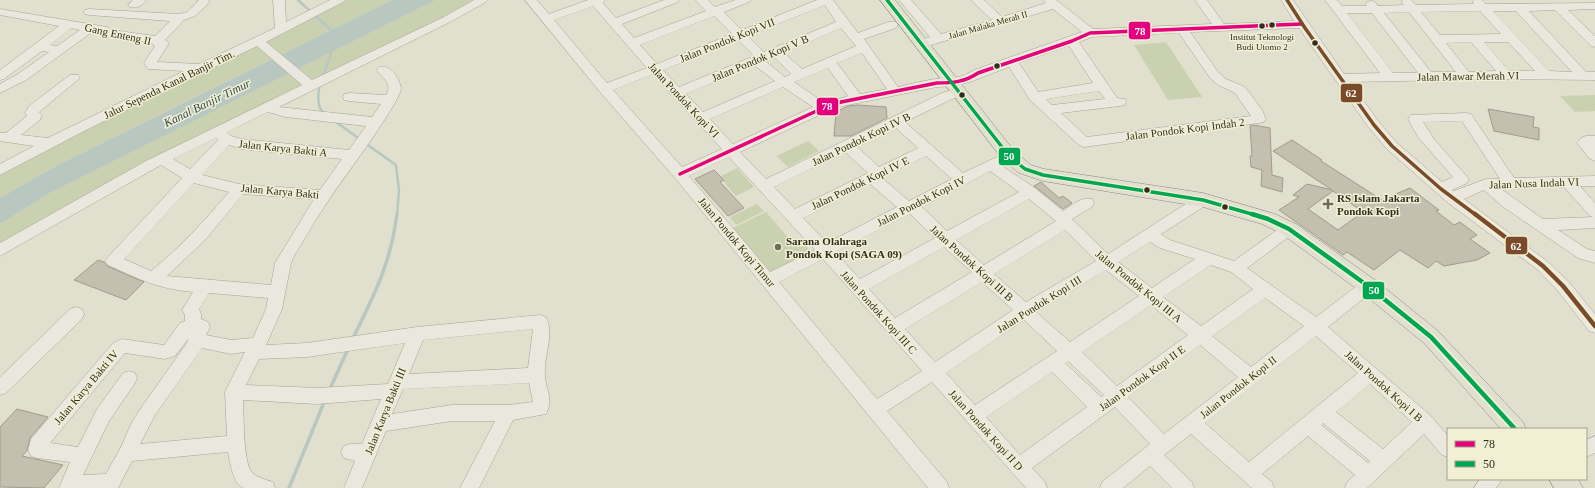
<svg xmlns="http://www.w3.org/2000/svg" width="1595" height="488" font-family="'Times New Roman',serif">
<rect width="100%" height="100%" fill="#e1dfcd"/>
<g fill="#cad1b1">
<polygon points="339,0 392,0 58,165 0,198 0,170"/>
<polygon points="434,0 482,0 152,163 0,250 0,224 48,194"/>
<polygon points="1166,42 1202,97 1168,100 1134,45"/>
<polygon points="1595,95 1595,111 1575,112 1560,96"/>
<polygon points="808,141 819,151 788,167 777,156"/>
<polygon points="737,168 754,187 736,196 723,181 725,180 721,176"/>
<polygon points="757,204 764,211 736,225 730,217"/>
<polygon points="766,212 791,241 799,238 812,253 771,274 733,228"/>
</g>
<polygon fill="#b8c7c0" points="392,0 435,0 48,194 0,224 0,198 58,165"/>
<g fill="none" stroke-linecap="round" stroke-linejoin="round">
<g stroke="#b8c7c0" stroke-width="2.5">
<polyline points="298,0 331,30 332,33"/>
<polyline points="323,77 333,48"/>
<path d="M320 84C318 93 316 108 325 114"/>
<polyline points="336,122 361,140"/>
<polyline points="365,143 396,165 399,191 397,215"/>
</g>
<g stroke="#b8c7c0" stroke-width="3.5">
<path d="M353 338C374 295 391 263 397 214"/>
<polyline points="329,391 348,349"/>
<polyline points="289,488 325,400"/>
</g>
</g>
<g fill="#c4bfae" stroke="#a19b8d" fill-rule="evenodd">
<polygon points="858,105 886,107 887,118 851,136 834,136 836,112 848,106"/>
<polygon points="1488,109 1534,117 1533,127 1539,128 1539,140 1494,131"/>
<polygon points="1253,125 1270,128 1272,175 1283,178 1282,192 1261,186 1262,170 1251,167 1250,156 1252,156 1250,126"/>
<path d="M1292 140 1322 160 1321 161 1382 200 1410 188 1439 210 1436 211 1454 225 1460 222 1477 235 1470 239 1490 253 1477 260 1444 266 1436 261 1428 268 1400 250 1374 270 1347 252 1343 255 1279 210 1299 197 1293 195 1307 184 1332 190 1273 151ZM1333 191 1363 212 1338 230 1308 209Z"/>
<polygon points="714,170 724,180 720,182 744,208 728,216 695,179"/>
<polygon points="1041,182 1059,198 1063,196 1072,203 1063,209 1034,186"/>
<polygon points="98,260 104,262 107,266 144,282 126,300 74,280"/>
<polygon points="17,409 48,417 30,438 27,451 22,456 63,465 44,488 0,487 0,427"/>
</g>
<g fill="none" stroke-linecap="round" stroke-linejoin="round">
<g stroke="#a6a396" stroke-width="1">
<g id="minor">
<path d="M133 0H146C142 6 137 9 130 7L128 5Z"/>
<path d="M199 0H208L210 2 195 16 184 20 165 40 169 43 157 62 199 64 275 28 273 0H285L286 22 330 0H345L343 2 266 42 312 80 442 18 474 0H488L486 2 450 22 279 107 372 117 381 104 349 101 344 100 343 97 344 94 349 93 386 95C393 84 383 79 377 70L379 67C390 64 399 77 401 88 401 102 342 180 330 198 317 217 306 236 294 256L291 263 282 309 266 345 307 343 417 327 540 315 546 317C555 335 543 357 545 376 546 392 554 398 546 414L513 420 479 488H460L495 421H452L386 431 362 488H344L355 461 344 458 341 452 344 446 350 444H362L381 399 317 404 243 400C244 416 243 459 251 471 256 478 265 479 273 482L275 488C267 488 251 488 244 488 233 485 230 461 228 452L132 461 118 488H59L70 462 37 458 31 456 28 450 31 439 113 343 122 339 164 345 180 323 185 321V315L182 310 193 292C158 289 139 279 108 265L105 261 108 257 182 178 161 165 0 256V243L146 161 302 85 257 46 88 129 0 175V164L34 146 0 141V133H6L27 116 25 113 29 106 70 75H78L80 78 39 112 42 115 40 120 21 135 48 138 184 71 148 69 144 63 155 46 149 42 108 37 92 32 26 80 0 93V84L18 74 49 52 42 51 4 79 0 80V70L59 26 0 15V9L107 27 112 30 155 36 170 21 89 15 85 14 83 12 85 10 89 9 179 14 187 12ZM71 28 80 30 57 46 50 45ZM268 112 286 117 366 126 349 150 242 139 231 136 227 132ZM216 138 218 140 190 169 173 159ZM229 145 242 149 342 159 320 190 239 184 202 175ZM194 183 229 192C204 221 181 247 151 271L124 259ZM243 194 314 199 275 263 271 285 167 276 206 239ZM209 293 268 298 266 309 253 338 231 340 206 335 210 327 208 322 201 319V314L199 309ZM533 329 528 368 409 374 423 340ZM188 339 187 343 143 405 132 422 121 447 106 474 83 475 109 421 135 383 137 378 135 373 129 371 123 373 97 409 78 447 50 443 125 353 165 359 175 356ZM405 343 388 384 317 388 246 385 259 359 307 357ZM202 348 231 354 245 352 225 392 227 436 140 444 155 415ZM529 383 533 402 508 405H452L392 414 403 389Z"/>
<path d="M525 0H537L549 14 588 0H605L603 3 616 18 664 0H680L678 2 622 24 634 38 706 11 695 0H708L715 7 735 0H751L749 2 724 12 742 30 817 0H833L858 33 888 22H896L898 25 896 28 864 39 898 87C910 84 923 81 935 79 951 77 959 80 974 70L1082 32 1053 9 921 48 917 47 915 44 917 41 930 37 899 0H911L941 34 992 20 971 0H984L1002 17 1046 3 1043 0H1056L1059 2 1093 29 1212 24 1195 0H1207L1224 24 1294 21 1281 0H1293L1344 74 1380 73 1325 0H1337L1342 6H1367L1365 4 1367 2C1373 0 1375 1 1378 6L1404 5 1401 2 1403 0H1411L1416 5 1474 4 1472 2 1474 0H1482L1486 4 1595 3V9L1568 10 1595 36V47L1591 46 1555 10 1529 11 1586 72H1595V80L1506 79 1350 82 1379 122 1397 143 1442 182 1453 177 1418 137 1408 119 1411 115 1466 113 1471 114 1514 178 1595 176V186H1580L1595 203V228L1558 230 1587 249 1595 251V263L1578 258 1502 206 1484 190 1464 199 1548 262 1569 282 1595 314V333L1589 331 1557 290 1538 270 1447 202 1387 149 1369 128 1299 28 1190 32 1218 72 1226 79 1245 87 1262 110 1266 119 1264 122 1259 123 1084 147 1079 145 1030 100 1009 67C983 76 966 87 937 87L843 106 828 111 740 152 766 179 942 93 959 88 964 89 965 92 964 95 952 99 905 122 963 173 999 156 1004 158 1006 161 1002 166 1035 188 1063 211C1072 205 1082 196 1092 199L1094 203 1092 207 1072 219 1108 254 1198 196 1203 195 1208 196 1210 200 1208 204 1161 234 1170 240 1234 261 1284 225 1289 223 1294 225 1296 229 1294 233 1247 268 1316 317 1362 282 1368 280 1374 282 1376 286 1374 290 1328 327 1430 415 1448 436V457L1442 455 1424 434 1367 488H1345L1347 482 1355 475 1308 436 1262 474 1272 482 1274 488H1252L1191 434 1164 455 1192 482 1194 488H1172L1150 466 1123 488H1100L1102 482 1150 444 1115 407 1032 468 1045 482 1047 488H1026L932 382 887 411 947 482 949 488H928L675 178 600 92ZM825 5 836 22 764 52 748 36ZM593 6 647 68 607 83 554 20ZM1480 11 1501 34 1440 35 1421 12ZM1493 11H1516L1572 72 1549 71ZM1409 12 1456 72H1431L1384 13ZM1347 13H1372L1418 73H1393ZM714 16 732 34 657 64 640 45ZM841 28 856 46 802 69 784 53ZM1179 33 1210 78 1218 85 1235 93 1251 116 1087 137 1061 113 1120 106 1125 105 1126 102 1125 99 1117 98 1079 42 1092 37ZM738 40 754 56 679 87 663 70ZM1471 42 1496 71 1469 72 1446 43ZM1484 42H1508L1535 71H1509ZM1069 46 1093 83 1038 92 1019 63ZM862 53 887 89 860 94 837 63ZM774 57 791 74 785 77 765 61ZM754 65 775 81 703 112 686 94ZM828 68 848 96 825 103 794 82ZM653 74 722 149 682 167 613 90ZM783 87 813 107 733 144 710 119ZM1099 91 1105 99 1052 105 1046 99ZM1462 121 1500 179H1486L1454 191 1452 190 1467 183 1469 179 1434 139 1423 122ZM895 127 918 148 879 167 856 146ZM845 152 868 173 795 209 774 187ZM926 156 952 179 909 201 882 178ZM729 157 815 250 770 272 689 176ZM990 171 1019 192 947 231 922 207ZM870 184 897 207 827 243 803 218ZM1564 187 1590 216 1593 217 1543 219 1501 189ZM1029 199 1056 221 984 265 956 240ZM910 214 935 238 860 279 835 252ZM1065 230 1096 261 1026 302 994 274ZM1150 242 1160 248 1195 259 1152 288 1118 262ZM944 247 972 272 895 318 869 289ZM823 259 922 371 877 399 779 282ZM1211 265 1231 272 1253 289 1201 326 1163 297ZM1106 270 1139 296 1070 342 1036 312ZM982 282 1013 310 935 362 905 329ZM1265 298 1304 326 1251 367 1212 336ZM1151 305 1188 335 1117 386 1082 352ZM1024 320 1057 351 975 405 946 373ZM1316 336 1358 373 1249 462 1205 423ZM1200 345 1238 377 1164 434 1128 397ZM1068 361 1104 395 1101 397 1065 363ZM1052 372 1087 407 1020 455 986 417ZM1370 384 1412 422 1383 449 1336 412ZM1323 423 1370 461 1368 463 1321 425Z"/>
<polygon points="1586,136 1595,136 1595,161 1590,159 1577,143 1581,138"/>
<polygon points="76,307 82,309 84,314 82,319 6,393 0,395 0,377 70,309"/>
<polygon points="1595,436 1595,453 1586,457 1586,440"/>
<polygon points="1480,479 1502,479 1496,488 1474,488"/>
</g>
</g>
<g stroke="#8c897d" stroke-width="1">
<g id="major">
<polygon points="880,0 895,0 1015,152 1031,165 1044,169 1203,193 1275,214 1296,224 1375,280 1438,331 1523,422 1526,429 1501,429 1424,343 1361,292 1282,234 1262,224 1203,207 1043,181 1019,173 1003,160"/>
<polygon points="1549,479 1578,479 1583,488 1554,488"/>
</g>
</g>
<use href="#minor" fill="#eae8de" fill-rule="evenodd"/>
<use href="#major" fill="#e1dfd0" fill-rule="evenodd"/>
<g stroke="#f1efd4" stroke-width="6">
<path id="bus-1" d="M680 174 823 108 841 102 937 83C952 83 965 82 978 73L1072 41 1090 33 1302 24"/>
</g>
<g stroke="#f1efd4" stroke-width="6">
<polyline id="bus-2-far1" points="887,0 1009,156 1025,169 1043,175 1203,200 1255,215"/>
</g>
<g stroke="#f1efd4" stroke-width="8">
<polyline id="bus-2" points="1252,214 1268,219 1289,229 1368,286 1431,337 1515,429"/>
</g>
<g stroke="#f1efd4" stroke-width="6">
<polyline id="bus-3-far1" points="1287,0 1305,28 1374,125 1392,146 1441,189 1476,215"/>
</g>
<g stroke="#f1efd4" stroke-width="8">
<polyline id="bus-3" points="1475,214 1543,266 1563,286 1595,326"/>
</g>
<use href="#bus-1" stroke="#e5007d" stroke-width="3.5"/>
<use href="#bus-2-far1" stroke="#00a651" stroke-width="3.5"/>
<use href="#bus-2" stroke="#00a651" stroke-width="4.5"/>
<use href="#bus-3-far1" stroke="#7a4b2a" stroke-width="3.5"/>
<use href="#bus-3" stroke="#7a4b2a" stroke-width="4.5"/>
</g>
<g fill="#332d1f" stroke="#f1efd4" stroke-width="1.5">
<circle cx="1272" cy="25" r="3.5"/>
<circle cx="1262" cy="26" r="3.5"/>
<circle cx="1315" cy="43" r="3.5"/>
<circle cx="997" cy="66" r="3.5"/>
<circle cx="962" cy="95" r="3.5"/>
<circle cx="1147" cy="190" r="3.5"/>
<circle cx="1225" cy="207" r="3.5"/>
</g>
<g fill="#706b5c" stroke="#f1efd4" stroke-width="1.5">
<path d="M1326 198h4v4h4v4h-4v4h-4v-4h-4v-4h4z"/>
<circle cx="778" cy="247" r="4"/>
</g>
<g text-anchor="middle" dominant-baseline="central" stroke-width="3" stroke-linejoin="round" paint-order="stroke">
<g font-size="9" fill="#332d1f" stroke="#f1efd4">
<text transform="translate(988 25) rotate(-16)">Jalan Malaka Merah II</text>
</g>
<g font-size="9" fill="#332d1f" stroke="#f1efd4">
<text x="1262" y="37">Institut Teknologi<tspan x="1262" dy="10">Budi Utomo 2</tspan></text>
</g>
<g font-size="11" fill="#332d1f" stroke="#f1efd4">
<text transform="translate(118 34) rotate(12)">Gang Enteng II</text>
<text transform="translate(727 40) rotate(-22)">Jalan Pondok Kopi VII</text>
<text transform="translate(760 58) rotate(-23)">Jalan Pondok Kopi V B</text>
<text transform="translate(1468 76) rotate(-1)">Jalan Mawar Merah VI</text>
<text transform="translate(169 84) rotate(-26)">Jalur Sependa Kanal Banjir Tim.</text>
<text transform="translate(684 100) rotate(47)">Jalan Pondok Kopi VI</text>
<text transform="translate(1185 129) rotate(-7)">Jalan Pondok Kopi Indah 2</text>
<text transform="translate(861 139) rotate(-26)">Jalan Pondok Kopi IV B</text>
<text transform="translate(283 148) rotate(6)">Jalan Karya Bakti A</text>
<text transform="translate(860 183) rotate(-26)">Jalan Pondok Kopi IV E</text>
<text transform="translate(1534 183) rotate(-2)">Jalan Nusa Indah VI</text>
<text transform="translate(280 191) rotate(5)">Jalan Karya Bakti</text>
<text transform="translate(921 201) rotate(-27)">Jalan Pondok Kopi IV</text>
<text transform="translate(737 242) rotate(50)">Jalan Pondok Kopi Timur</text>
<text transform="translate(972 263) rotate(42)">Jalan Pondok Kopi III B</text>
<text transform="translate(1139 286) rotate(39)">Jalan Pondok Kopi III A</text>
<text transform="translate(1039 304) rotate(-32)">Jalan Pondok Kopi III</text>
<text transform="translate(879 312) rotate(48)">Jalan Pondok Kopi III C</text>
<text transform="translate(1142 378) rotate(-36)">Jalan Pondok Kopi II E</text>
<text transform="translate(1384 386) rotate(42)">Jalan Pondok Kopi I B</text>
<text transform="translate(86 387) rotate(-50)">Jalan Karya Bakti IV</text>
<text transform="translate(1238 387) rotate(-38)">Jalan Pondok Kopi II</text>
<text transform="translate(385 411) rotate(-68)">Jalan Karya Bakti III</text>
<text transform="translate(986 430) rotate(48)">Jalan Pondok Kopi II D</text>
</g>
<g font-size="11" font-weight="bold" fill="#332d1f" stroke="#f1efd4" text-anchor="start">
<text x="1337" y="198">RS Islam Jakarta<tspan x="1337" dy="13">Pondok Kopi</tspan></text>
<text x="786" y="241">Sarana Olahraga<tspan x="786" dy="13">Pondok Kopi (SAGA 09)</tspan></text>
</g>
<g font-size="12" font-style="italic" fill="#304d51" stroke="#f1efd4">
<text transform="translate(207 103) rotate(-26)">Kanal Banjir Timur</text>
</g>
</g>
<g stroke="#f1efd4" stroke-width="1.5">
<rect x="1128" y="21" width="23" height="19" rx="4" fill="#e5007d"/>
<rect x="1340" y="83" width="23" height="20" rx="4" fill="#7a4b2a"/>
<rect x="816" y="97" width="23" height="19" rx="4" fill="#e5007d"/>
<rect x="998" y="147" width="23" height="19" rx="4" fill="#00a651"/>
<rect x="1505" y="236" width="23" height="19" rx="4" fill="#7a4b2a"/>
<rect x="1362" y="281" width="23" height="19" rx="4" fill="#00a651"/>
</g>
<g font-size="11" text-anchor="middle" font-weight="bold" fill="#fff">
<text x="1140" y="35">78</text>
<text x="1351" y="97">62</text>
<text x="827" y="110">78</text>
<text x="1009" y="160">50</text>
<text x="1516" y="250">62</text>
<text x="1374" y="294">50</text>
</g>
<rect x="1447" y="428" width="140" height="52" fill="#f1efd4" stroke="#a5a18c"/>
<rect x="1455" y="441" width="20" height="6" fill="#e5007d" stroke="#a5a18c"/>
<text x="1483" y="448" font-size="12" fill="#332d1f">78</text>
<rect x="1455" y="461" width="20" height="6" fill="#00a651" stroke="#a5a18c"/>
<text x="1483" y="468" font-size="12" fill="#332d1f">50</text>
</svg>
